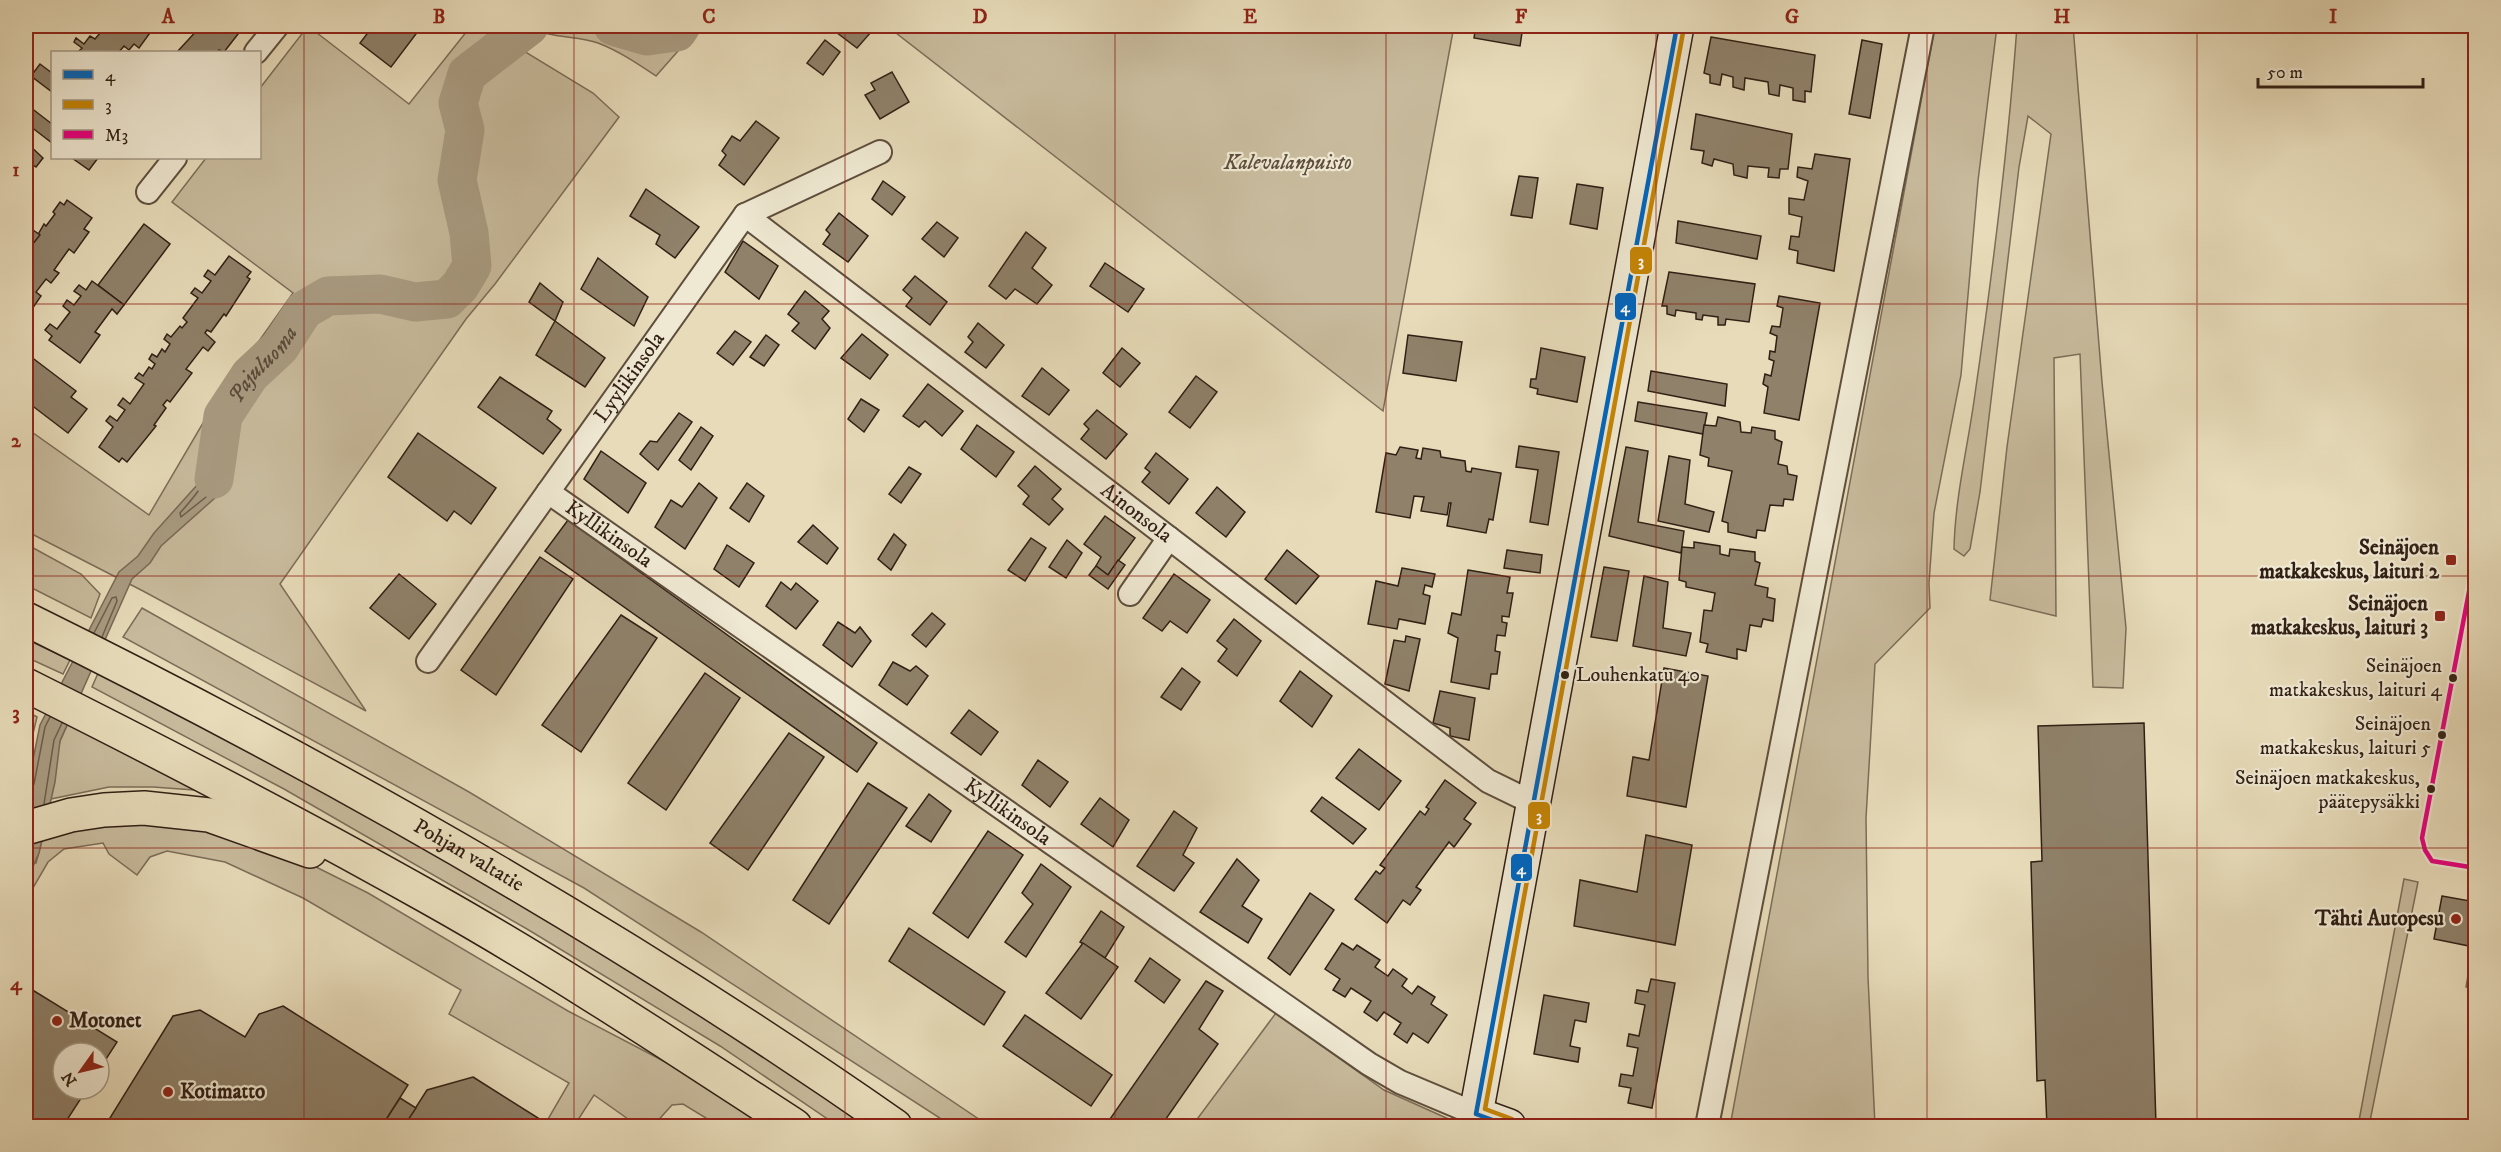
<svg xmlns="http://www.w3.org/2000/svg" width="2501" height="1152" font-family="'IM FELL DW Pica',serif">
<rect width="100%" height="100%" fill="#e7dbb9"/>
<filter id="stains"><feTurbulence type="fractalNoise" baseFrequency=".00333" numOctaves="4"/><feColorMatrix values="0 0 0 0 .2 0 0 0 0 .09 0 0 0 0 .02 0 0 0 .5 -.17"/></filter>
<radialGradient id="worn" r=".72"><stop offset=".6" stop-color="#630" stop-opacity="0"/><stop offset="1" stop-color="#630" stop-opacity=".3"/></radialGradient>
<g fill="#c8bb9d" stroke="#7c6d58" stroke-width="1.5">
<polygon points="308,26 409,104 471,26 500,26 522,50 593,93 619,117 495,284 466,319 280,584 366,711 143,591 26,531 26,428 149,515 213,406 293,293 172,202 206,158 260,158 260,88"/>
<path d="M531 26H700L656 76C638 64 619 51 598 43 577 35 546 39 531 26Z"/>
<polygon points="887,26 1454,26 1383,411"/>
<polygon points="1935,26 1997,26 1978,181 1961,375 1934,513 1929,583 1930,608 1875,664 1866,818 1868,977 1875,1126 1730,1126"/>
<path d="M2017 26H2073L2102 382 2126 628 2123 688 2093 687 2080 354 2054 358 2056 616 1990 600 2007 447 2051 134 2028 116 2019 167 1980 492 1970 549 1964 556 1954 549C1955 499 1967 450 1974 401 1992 277 2008 151 2017 26Z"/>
<polygon points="26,544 81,574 100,594 91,618 26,585"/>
<polygon points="142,608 469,792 701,932 989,1126 952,1126 584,888 123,637"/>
<polygon points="26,639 70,660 63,674 26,657"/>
<polygon points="99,671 235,741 632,967 875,1126 838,1126 720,1046 527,929 284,789 92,687"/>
<polygon points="26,711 37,717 26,763"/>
<polygon points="69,721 208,791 153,787 109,787 46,800 60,741"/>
<polygon points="106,822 221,830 290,854 368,893 568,1011 696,1078 771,1126 719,1126 683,1104 672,1105 653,1126 638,1126 594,1095 574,1126 544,1126 569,1083 449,1014 461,990 303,898 225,862 167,851 150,857 137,875 109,854 103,843 64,849 48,862 26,900 26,863 36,863 43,837"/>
<polygon points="2404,879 2418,882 2369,1126 2358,1126"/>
<polygon points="2475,937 2475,989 2466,987"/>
<polygon points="1276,1013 1384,1090 1453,1121 1451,1126 1192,1126"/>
</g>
<polygon fill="#a99b81" stroke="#796955" stroke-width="1.5" points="231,423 229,471 216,497 161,546 150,563 132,579 60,741 55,782 39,853 26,882 26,794 40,725 119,572 138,556 154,533 198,484 207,459 210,434"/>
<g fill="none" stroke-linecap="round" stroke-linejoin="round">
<g stroke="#6c5d4a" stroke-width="1.5">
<path d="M220 435 224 438 223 470 211 493 181 517 180 513C206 484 210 477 216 439Z"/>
<polyline points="94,633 112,598 116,597 117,601 102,637"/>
<polyline points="26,789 31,788 34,784 45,727 50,717"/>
<polyline points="44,804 54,740 62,723"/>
</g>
<g stroke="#a99b81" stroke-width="39">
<polyline points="613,26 647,36 677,32 681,26"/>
<path id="s1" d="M214 479 223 416 250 375 280 347 304 310 328 296 380 294 415 302 447 299 460 286 472 266 469 233 457 180 465 130 458 103 467 74 529 26"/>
</g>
</g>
<g fill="#8f816a" stroke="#301f14" stroke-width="1.5">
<polygon points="106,26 148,26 152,30 139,48 134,44 129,50 124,46 119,52 78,52 82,48 74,42 76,38 84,44 90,36 95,39"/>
<polygon points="201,26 237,26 234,30 238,34 224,52 219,50 217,52 177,52"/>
<polygon points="373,26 422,26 391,67 360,43"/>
<polygon points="836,26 865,26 872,31 857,48 832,29"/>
<polygon points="1476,26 1523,26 1520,46 1474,38"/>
<polygon points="1711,37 1815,55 1811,92 1805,91 1805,102 1793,100 1793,88 1780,85 1779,96 1769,94 1768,82 1745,78 1744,90 1733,87 1733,77 1722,74 1720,85 1710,83 1710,75 1704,73"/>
<polygon points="825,40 840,52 823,75 807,63"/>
<polygon points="1862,40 1882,44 1870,118 1849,114"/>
<polygon points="40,64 52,73 52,92 31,76"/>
<polygon points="892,72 909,102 880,119 865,95 875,90 871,83"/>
<polygon points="26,104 52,124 52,143 26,123"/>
<polygon points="1696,114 1792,134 1788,169 1780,169 1779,178 1768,177 1769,168 1748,166 1747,178 1734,175 1733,164 1714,159 1712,166 1702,163 1704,151 1691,149"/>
<polygon points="756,121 779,138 744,185 719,165 726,155 722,151 732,136 740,141"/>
<polygon points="26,142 43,158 36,167 30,163 26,168"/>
<polygon points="1815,154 1850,159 1834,271 1797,263 1798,251 1789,249 1791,236 1799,237 1802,217 1789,214 1789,198 1804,200 1808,181 1797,177 1798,167 1812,169"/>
<polygon points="72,158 98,158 89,170"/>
<polygon points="1519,176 1538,178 1532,218 1511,215"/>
<polygon points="883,181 905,197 892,215 872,199"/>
<polygon points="1577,184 1603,188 1597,229 1570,224"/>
<polygon points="646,189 699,227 675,258 656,244 660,235 630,216"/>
<polygon points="67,200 92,218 84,229 89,232 74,253 69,249 54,270 59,273 51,283 46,279 36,292 41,296 30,312 26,309 26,248 29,243 32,245 44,224 46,226 55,214 53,212 60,202 64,205"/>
<polygon points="839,213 868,236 848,262 823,244 830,234 826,230"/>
<polygon points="1678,221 1761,236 1757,259 1676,243"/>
<polygon points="937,222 958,238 944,257 922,239"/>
<polygon points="144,224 170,244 124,305 98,285"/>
<polygon points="33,230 40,235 32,245 26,241"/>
<polygon points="1026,232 1046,248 1032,268 1052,285 1037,304 1015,289 1006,299 989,286"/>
<polygon points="743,241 778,266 759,299 725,272"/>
<polygon points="229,256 251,272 247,277 250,279 226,316 224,314 211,332 207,330 205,333 215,342 208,351 203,347 186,369 192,373 170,402 167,400 163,405 166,408 154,425 156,426 127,462 122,458 119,462 99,447 113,427 106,421 110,416 117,421 125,410 118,405 123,398 130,404 144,384 135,378 139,373 143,376 149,367 152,369 155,364 149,359 152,354 157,357 162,349 165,352 170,344 164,339 167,334 171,337 180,326 182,328 187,322 183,318 198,298 191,293 195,288 202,293 211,281 204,276 208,270 215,275"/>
<polygon points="598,258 648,297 634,326 581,289"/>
<polygon points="1105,263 1144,289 1128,312 1090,286"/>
<polygon points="1669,272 1755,284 1749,322 1726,319 1725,325 1718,325 1718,317 1703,315 1702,320 1696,319 1696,313 1676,310 1675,316 1667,314 1667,306 1662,306"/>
<polygon points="915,276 947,302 930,325 906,306 912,298 903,290"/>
<polygon points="92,281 124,305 117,314 112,309 95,332 100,335 80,363 49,340 52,336 45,330 50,324 57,329 70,312 63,306 67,300 74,305 81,296 74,291 79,285 86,290"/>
<polygon points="540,283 563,302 555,321 529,302"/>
<polygon points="805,291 829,311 822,319 830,328 815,349 792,331 799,323 788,314"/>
<polygon points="1779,296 1820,303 1799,420 1764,413 1768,387 1763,384 1765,374 1771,376 1774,361 1769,359 1770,351 1775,352 1777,336 1770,333 1772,326 1780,327 1783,308 1777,306"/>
<polygon points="555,321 605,358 585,387 536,355"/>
<polygon points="978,323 1004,345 986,368 965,352 973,342 968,337"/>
<polygon points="735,331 751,342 733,365 717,353"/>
<polygon points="862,334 888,355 870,379 841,358"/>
<polygon points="766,335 779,345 764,366 750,357"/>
<polygon points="1408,335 1462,342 1456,381 1403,373"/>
<polygon points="1122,348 1140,363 1120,387 1103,373"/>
<polygon points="1541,348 1585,357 1577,402 1537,394 1538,389 1530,387 1531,379 1536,379"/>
<polygon points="26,353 76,391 71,397 87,409 68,433 26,401"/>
<polygon points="1042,368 1069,390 1049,415 1022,396"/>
<polygon points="1651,371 1727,384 1725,406 1648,391"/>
<polygon points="1196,376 1217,392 1190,428 1169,412"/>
<polygon points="500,377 552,411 547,419 561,430 543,454 478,407"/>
<polygon points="928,384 963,411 942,436 925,421 919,427 903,416"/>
<polygon points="861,399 879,410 864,432 848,419"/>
<polygon points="1638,402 1707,413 1703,434 1635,421"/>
<polygon points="1097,410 1127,434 1106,459 1081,439 1089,429 1084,424"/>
<polygon points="679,413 692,422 658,470 640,454 650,441 657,442"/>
<polygon points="1718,417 1740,422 1741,432 1751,433 1752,427 1775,431 1775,439 1782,442 1778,464 1787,466 1788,474 1797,476 1793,500 1784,499 1783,506 1770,505 1765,531 1757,530 1756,538 1728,532 1728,523 1722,521 1732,471 1708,466 1709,458 1700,455 1704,425 1716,426"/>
<polygon points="977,425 1014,452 996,477 961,449"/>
<polygon points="701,427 713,436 691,470 679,460"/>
<polygon points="418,433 496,488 471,524 454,511 447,521 388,477"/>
<polygon points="1519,446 1559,452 1548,525 1530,522 1538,470 1516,467"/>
<polygon points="1400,447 1418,450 1416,458 1421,459 1423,448 1440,451 1441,457 1465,461 1466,471 1471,472 1472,468 1501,473 1493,520 1489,519 1486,533 1447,526 1451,503 1449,503 1447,515 1421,511 1424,497 1414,496 1410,518 1376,512 1386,453 1396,455"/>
<polygon points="1626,447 1648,451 1638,522 1684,531 1681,553 1609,536"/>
<polygon points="601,451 646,483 628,513 584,479"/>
<polygon points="1156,453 1188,479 1169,504 1142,482 1150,472 1145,468"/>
<polygon points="1669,456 1690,460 1685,504 1714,512 1709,532 1658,521"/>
<polygon points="1035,466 1061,489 1052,499 1063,509 1049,525 1023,504 1029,496 1018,486"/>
<polygon points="909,467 921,474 901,503 889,494"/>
<polygon points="699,483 717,498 685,549 655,527 671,500 682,507"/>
<polygon points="747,483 764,496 749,522 730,508"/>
<polygon points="1217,487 1245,512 1226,537 1196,513"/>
<polygon points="1105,516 1135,538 1108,575 1096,566 1101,557 1084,544"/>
<polygon points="568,520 877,743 857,772 545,551"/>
<polygon points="813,525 838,548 827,564 798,542"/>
<polygon points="894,534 906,545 891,570 878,559"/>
<polygon points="1031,538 1046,548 1025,581 1008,570"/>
<polygon points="1067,540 1082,553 1066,578 1049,567"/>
<polygon points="1694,542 1720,546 1720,554 1729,556 1730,549 1755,552 1755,561 1760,563 1755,585 1768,588 1767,597 1775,599 1773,621 1763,619 1761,627 1750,625 1746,651 1737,649 1737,659 1706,652 1708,644 1700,642 1704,610 1712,611 1715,593 1686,587 1686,582 1679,580 1682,547 1694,548"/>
<polygon points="727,545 754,563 739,587 714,569"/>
<polygon points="1287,550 1319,576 1296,604 1265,579"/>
<polygon points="1507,550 1542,555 1540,573 1504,568"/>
<polygon points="540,557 573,579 496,695 461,670"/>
<polygon points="1118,560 1125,565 1108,589 1089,575 1096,566 1108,575"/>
<polygon points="1604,567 1629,571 1617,641 1591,637"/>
<polygon points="1402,568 1435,574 1432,587 1425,585 1423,594 1430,596 1425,624 1399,619 1397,629 1368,624 1376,581 1398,586"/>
<polygon points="1468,570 1510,577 1507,593 1513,593 1509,617 1502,616 1502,622 1507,623 1505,636 1497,635 1495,651 1500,652 1497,674 1491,674 1489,689 1451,682 1458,638 1448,633 1452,613 1461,615"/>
<polygon points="399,574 436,604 409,639 370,608"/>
<polygon points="1174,574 1210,600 1187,633 1170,621 1162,631 1143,618"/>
<polygon points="1644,576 1668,582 1663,628 1691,633 1686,656 1633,646"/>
<polygon points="781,582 791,590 796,583 818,601 796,629 766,606"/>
<polygon points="932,613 945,624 926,647 912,635"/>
<polygon points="621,615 657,638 581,752 542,725"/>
<polygon points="1234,619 1261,641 1237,676 1218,661 1227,649 1217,641"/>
<polygon points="838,622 855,633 860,627 871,641 852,667 823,645"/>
<polygon points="1406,636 1420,639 1409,691 1385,684 1394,640 1405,642"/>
<polygon points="893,662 910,671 916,666 928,676 907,705 879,685"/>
<polygon points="1182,668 1200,682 1181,710 1161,697"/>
<polygon points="1664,668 1708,676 1686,807 1627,796 1633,757 1649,760"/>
<polygon points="1300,671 1332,696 1312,727 1280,701"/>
<polygon points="705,673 740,698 666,810 628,783"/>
<polygon points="1440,691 1475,698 1469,740 1450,736 1450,728 1433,723"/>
<polygon points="969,710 998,732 981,755 951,733"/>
<polygon points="2144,723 2156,1126 2047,1126 2045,1080 2037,1081 2031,862 2042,861 2038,726"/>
<polygon points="789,733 824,757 748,870 710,843"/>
<polygon points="1359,749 1401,781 1379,810 1336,778"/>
<polygon points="1038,760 1068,782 1050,807 1022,785"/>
<polygon points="1445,780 1476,803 1464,819 1471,824 1454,847 1449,842 1416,887 1421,890 1410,905 1403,900 1387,923 1355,899 1376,871 1380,874 1385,868 1380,865 1420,811 1425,815 1429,809 1426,807"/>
<polygon points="868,783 907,808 829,924 793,900"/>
<polygon points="929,794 951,811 931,842 906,826"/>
<polygon points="1322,797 1366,829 1353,844 1311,811"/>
<polygon points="1100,798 1129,820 1113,847 1081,824"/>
<polygon points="1174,811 1197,828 1183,855 1194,863 1174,891 1137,866"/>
<polygon points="988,831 1023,855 968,938 933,913"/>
<polygon points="1646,835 1692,845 1675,945 1574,926 1580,880 1637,892"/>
<polygon points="1237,859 1259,880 1242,906 1262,919 1248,943 1200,912"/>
<polygon points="1041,864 1071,887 1026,957 1005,942 1033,904 1022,893"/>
<polygon points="1310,893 1334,910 1290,975 1268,958"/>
<polygon points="2442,896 2476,902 2474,947 2434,939"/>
<polygon points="1101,911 1124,927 1105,958 1080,942"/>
<polygon points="909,928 1005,992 984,1025 889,961"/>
<polygon points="1083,943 1118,967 1081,1019 1046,993"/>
<polygon points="1342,943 1353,950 1357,945 1380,960 1375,967 1388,976 1393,969 1407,979 1402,986 1412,994 1418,986 1435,997 1431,1004 1447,1015 1428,1043 1413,1033 1407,1043 1394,1034 1401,1023 1384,1012 1377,1021 1364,1012 1371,1001 1351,988 1345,997 1333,990 1340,979 1325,969"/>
<polygon points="1150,958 1180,980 1164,1003 1135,981"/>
<polygon points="1651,979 1675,983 1652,1108 1628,1103 1631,1088 1619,1086 1621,1074 1633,1076 1638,1048 1627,1046 1629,1034 1639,1036 1645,1005 1635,1003 1637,990 1648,992"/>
<polygon points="1206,981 1223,991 1199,1029 1218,1044 1161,1126 1120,1126 1110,1119"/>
<polygon points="26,986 117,1042 99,1070 99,1053 63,1053 63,1089 87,1089 63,1126 26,1126"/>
<polygon points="1544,995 1589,1003 1586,1022 1575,1020 1570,1046 1580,1048 1578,1062 1534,1054"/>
<polygon points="283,1006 408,1085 382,1126 105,1126 173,1016 200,1010 245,1037 259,1014"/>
<polygon points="1025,1015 1112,1075 1091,1106 1003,1046"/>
<polygon points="473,1077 546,1123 544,1126 404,1126 427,1090"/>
<polygon points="400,1098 416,1108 404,1126 382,1126"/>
</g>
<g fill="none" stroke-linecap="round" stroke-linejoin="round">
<g stroke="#5e4e3d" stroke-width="26">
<g id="street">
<polyline points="256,52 277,26"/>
<polyline points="148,192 175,158"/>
<path id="s2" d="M745 215 1488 781 1533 803"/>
<path id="s3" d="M548 492 1369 1064 1400 1082 1476 1114 1473 1126"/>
<polyline points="1130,594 1169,538"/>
<path id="s4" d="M428 661 745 215 880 152"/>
<polyline points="1707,1126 1923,26"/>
</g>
</g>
<g stroke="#301f14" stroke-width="36">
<polyline id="secondary" points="1509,1126 1476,1114 1677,26"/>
</g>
<g stroke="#301f14" stroke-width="36">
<g id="highway">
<path id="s5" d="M26 619C326 767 620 934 895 1126"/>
<path d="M26 685C162 753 297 823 430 898 555 968 675 1048 795 1126"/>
<polyline points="26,828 71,815 104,810 144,808 209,815 310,851"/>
</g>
</g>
<use href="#street" stroke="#efe8d2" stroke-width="22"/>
<use href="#secondary" stroke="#efe8d2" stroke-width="33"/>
<use href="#highway" stroke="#e7dbb9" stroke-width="33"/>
<g stroke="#efe8d2" stroke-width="9">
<polyline id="bus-1" points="1509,1126 1476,1114 1677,26"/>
</g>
<g stroke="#efe8d2" stroke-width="9">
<polyline id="bus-2" points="1512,1119 1485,1109 1684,27"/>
</g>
<g stroke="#efe8d2" stroke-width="9">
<polyline id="bus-3" points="2476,555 2422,838 2425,850 2432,861 2476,868"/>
</g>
<use href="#bus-1" stroke="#0065bd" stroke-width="4.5"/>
<use href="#bus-2" stroke="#c58405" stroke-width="4.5"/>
<use href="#bus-3" stroke="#e5007d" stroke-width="4.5"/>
</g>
<path fill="none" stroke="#8f2418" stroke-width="1.5" stroke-opacity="0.55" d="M304 26V1126M574 26V1126M845 26V1126M1115 26V1126M1386 26V1126M1656 26V1126M1927 26V1126M2197 26V1126M26 304H2476M26 576H2476M26 848H2476"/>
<g fill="#8f2418" stroke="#efe8d2" stroke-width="2">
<rect x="2445" y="554" width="12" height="12" rx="3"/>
<rect x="2434" y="610" width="12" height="12" rx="3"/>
<circle cx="2456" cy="919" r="6"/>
<circle cx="57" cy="1021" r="6"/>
<circle cx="168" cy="1092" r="6"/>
</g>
<g fill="#301f14" stroke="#efe8d2" stroke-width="2">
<circle cx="1565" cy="675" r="5"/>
<circle cx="2453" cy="678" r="5"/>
<circle cx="2442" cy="735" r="5"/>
<circle cx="2431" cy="789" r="5"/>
</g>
<g text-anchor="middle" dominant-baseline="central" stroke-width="4.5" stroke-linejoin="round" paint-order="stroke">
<g font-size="20" fill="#301f14" stroke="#efe8d2" text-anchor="end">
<text x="2442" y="666">Seinäjoen<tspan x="2442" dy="24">matkakeskus, laituri 4</tspan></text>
<text x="1576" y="675" text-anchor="start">Louhenkatu 40</text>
<text x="2431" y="724">Seinäjoen<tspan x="2431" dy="24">matkakeskus, laituri 5</tspan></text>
<text x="2420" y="778">Seinäjoen matkakeskus,<tspan x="2420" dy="24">päätepysäkki</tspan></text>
</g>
<g font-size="21" font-style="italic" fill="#5e4e3d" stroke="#efe8d2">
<text x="1288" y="163">Kalevalanpuisto</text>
</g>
<g font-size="21" fill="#301f14" stroke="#efe8d2">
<text stroke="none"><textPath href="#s4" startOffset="348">Lyylikinsola</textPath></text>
<text stroke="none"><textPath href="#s2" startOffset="492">Ainonsola</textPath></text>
<text stroke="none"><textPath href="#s3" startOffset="74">Kyllikinsola</textPath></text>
<text stroke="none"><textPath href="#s3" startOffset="560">Kyllikinsola</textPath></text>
<text stroke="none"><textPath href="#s5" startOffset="502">Pohjan valtatie</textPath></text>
</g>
<g font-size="21" font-weight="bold" fill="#301f14" stroke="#efe8d2" text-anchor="end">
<text x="2439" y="548">Seinäjoen<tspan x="2439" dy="24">matkakeskus, laituri 2</tspan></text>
<text x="2428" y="604">Seinäjoen<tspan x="2428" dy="24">matkakeskus, laituri 3</tspan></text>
<text x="2444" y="919">Tähti Autopesu</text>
<text x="69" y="1021" text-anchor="start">Motonet</text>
<text x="180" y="1092" text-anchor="start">Kotimatto</text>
</g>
<g font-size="22" font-style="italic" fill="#5a4a3a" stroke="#efe8d2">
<text stroke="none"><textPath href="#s1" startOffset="129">Pajuluoma</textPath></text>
</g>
</g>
<g stroke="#efe8d2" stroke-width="2">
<rect x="1629" y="246" width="24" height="29" rx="6" fill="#c58405"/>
<rect x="1614" y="292" width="23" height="29" rx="6" fill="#0065bd"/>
<rect x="1527" y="801" width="24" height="29" rx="6" fill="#c58405"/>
<rect x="1510" y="853" width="23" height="29" rx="6" fill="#0065bd"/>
</g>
<g font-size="16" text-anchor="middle" font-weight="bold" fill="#fff">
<text x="1641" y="266">3</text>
<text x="1625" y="312">4</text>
<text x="1539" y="821">3</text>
<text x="1521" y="874">4</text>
</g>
<rect width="2501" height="1152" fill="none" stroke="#e7dbb9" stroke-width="66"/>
<rect x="51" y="51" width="210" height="108" fill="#efe8d2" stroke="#a39886" stroke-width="1.5"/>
<rect x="63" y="70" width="30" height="9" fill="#0065bd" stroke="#a39886" stroke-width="1.5"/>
<text x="105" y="81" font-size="18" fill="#301f14">4</text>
<rect x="63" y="100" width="30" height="9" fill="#c58405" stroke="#a39886" stroke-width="1.5"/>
<text x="105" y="111" font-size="18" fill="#301f14">3</text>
<rect x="63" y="130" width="30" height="9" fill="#e5007d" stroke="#a39886" stroke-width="1.5"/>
<text x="105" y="141" font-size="18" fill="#301f14">M3</text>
<g transform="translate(81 1071) rotate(236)"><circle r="28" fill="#efe8d2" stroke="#a39886" stroke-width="1.5"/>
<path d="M0-4.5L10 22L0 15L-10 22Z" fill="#8f2418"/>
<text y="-9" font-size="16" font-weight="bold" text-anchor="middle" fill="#301f14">N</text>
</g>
<path d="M2258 78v9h165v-9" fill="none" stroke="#301f14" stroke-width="3"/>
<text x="2267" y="78" font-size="18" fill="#301f14" stroke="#efe8d2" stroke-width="4.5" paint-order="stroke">50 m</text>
<rect x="33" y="33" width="2435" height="1086" fill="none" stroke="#8f2418" stroke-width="2"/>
<g font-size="20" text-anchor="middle" font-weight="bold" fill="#8f2418">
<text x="168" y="23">A</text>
<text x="439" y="23">B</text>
<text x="709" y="23">C</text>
<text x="980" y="23">D</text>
<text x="1250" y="23">E</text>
<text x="1521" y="23">F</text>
<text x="1792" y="23">G</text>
<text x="2062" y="23">H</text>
<text x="2333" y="23">I</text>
<text x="16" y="176">1</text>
<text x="16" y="447">2</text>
<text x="16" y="719">3</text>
<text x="16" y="990">4</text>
</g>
<rect width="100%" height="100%" filter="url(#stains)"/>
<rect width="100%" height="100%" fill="url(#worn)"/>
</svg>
